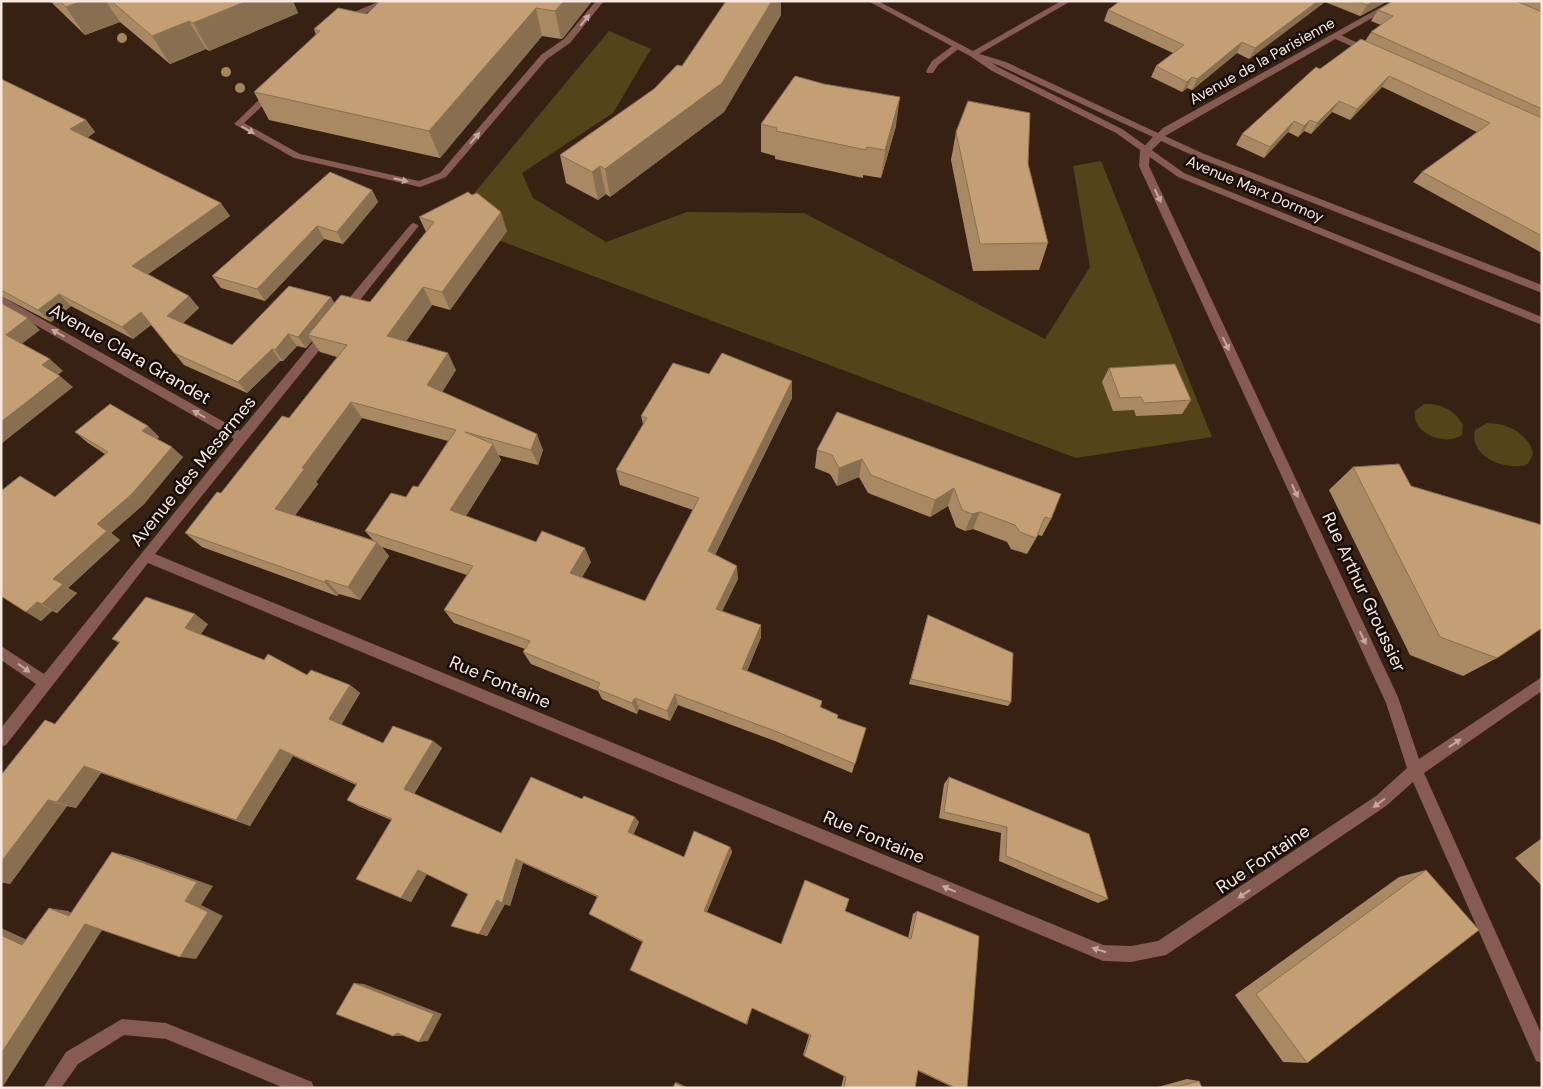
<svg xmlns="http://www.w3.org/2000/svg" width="1543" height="1089" font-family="'DM Sans',sans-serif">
<rect width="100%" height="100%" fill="#372113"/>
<g fill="#53441a">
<polygon points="609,31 651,49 613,113 522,173 533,198 606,242 687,212 804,213 1045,339 1090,267 1073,166 1101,161 1212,437 1076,458 450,222"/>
<path d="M1424 404C1441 403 1455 410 1463 425L1462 435C1445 447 1411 433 1415 411Z"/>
<path d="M1487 423C1506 423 1529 433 1533 454L1528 464C1507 472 1468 457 1475 430Z"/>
</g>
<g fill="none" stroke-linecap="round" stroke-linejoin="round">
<g fill="#865b51" fill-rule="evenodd">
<polygon points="380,1 391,1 360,16 350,25 343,23 354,12"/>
<polygon points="596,1 604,1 570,43 547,59 446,177 423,186 420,187 294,158 234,124 269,90 275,90 275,94 244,123 300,154 419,181 440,173 541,55 564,39"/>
<polygon points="1333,34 1339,34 1374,51 1367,53 1333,38"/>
<polygon points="955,44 962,46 938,65 933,73 927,73 926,71 932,61"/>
<polygon points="122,1019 166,1023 312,1082 314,1088 284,1088 166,1039 124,1035 78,1064 61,1088 43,1088 66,1052"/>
</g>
<g fill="#865b51" fill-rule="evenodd">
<polygon points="1392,1 1402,1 1165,136 1202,153 1542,285 1542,293 1196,157 1161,141 1150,152 1149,166 1398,697 1419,759 1542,677 1542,691 1424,773 1542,1035 1542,1063 1536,1061 1413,782 1386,806 1166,955 1131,962 1103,961 148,563 6,745 1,747 1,728 36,684 1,660 1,646 44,674 234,439 1,305 1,296 240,431 322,331 330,331 331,334 330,337 155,554 1103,945 1131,946 1158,941 1376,796 1407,768 1386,703 1139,166 1140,151 1153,137 1000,66 969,54 973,52 1006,62 1158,133 1163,128"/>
<polygon points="414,223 419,226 417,228 349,314 341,314 340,311 341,308 411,224"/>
</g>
<polygon fill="#865b51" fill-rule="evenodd" points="868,1 878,1 973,51 1061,1 1071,1 979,54 998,67 1122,129 1184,173 1542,317 1542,325 1178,177 1116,133 992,71 970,56"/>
</g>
<g fill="#a28957">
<circle cx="122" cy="38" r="5"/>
<circle cx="226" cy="72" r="5"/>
<circle cx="240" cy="88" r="5"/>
</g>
<g fill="#a88963" fill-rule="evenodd">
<polygon points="50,1 293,1 298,13 209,51 206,49 170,64 120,22 85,35"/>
<polygon points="380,1 592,1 563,38 561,39 542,36 440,158 269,120 254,92 316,35 314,29 367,14"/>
<polygon points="1120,1 1388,1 1360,16 1325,2 1249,59 1237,53 1192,90 1187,88 1182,92 1151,77 1156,66 1173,53 1104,21 1108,10"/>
<polygon points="1393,1 1542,1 1542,253 1413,182 1422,172 1477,132 1382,87 1350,120 1332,112 1311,134 1304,131 1298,137 1288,132 1264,158 1236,145 1242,134 1320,69 1365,41 1371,32 1381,25 1371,21 1378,10"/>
<polygon points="781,15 724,112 610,197 606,194 598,200 566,183 560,155 654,89 682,66"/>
<path d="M1 79 86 120 95 132 87 138 230 216 148 274 189 296 199 308 183 323 232 345 334 303 370 302 426 232 419 217 507 231 450 310 432 305 406 341 456 370 442 392 543 450 538 465 498 455 501 460 466 516 591 562 582 577 645 601 693 510 620 485 616 470 643 424 641 416 709 374 792 398 715 555 738 579 722 611 761 637 747 671 822 701 821 707 838 715V718L866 728 852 773 775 741 678 705 670 721 639 709 637 714 602 699 598 691 531 664 523 652 525 649 454 623 444 610 467 575 382 547 389 556 360 600 339 594 337 596 202 547 185 533 289 418 337 357 320 352 312 341 306 348 297 346 283 361H280L247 393 184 365 151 325 133 339 71 306 51 322 1 296ZM362 418 448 441 418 487 365 531 373 540 295 515 318 484 316 482Z"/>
<polygon points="761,124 896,126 881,178 863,175 863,178 775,159 775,156 761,152"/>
<polygon points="956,132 1028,164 1048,243 1039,270 973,271 951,160"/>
<polygon points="372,190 378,202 343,244 324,239 265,301 221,288 212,276"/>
<polygon points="1109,368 1191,400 1182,414 1136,416 1134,410 1113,411 1102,382"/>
<polygon points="837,412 1051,519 1042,536 1038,535 1027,554 1011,549 1007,542 973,529 965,531 956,527 948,506 930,517 868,493 859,477 837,486 830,474 815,468 817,450"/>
<polygon points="148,426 159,437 157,439 183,457 144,504 111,533 120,540 68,588 77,593 57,613 52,611 41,621 1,596 55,497 105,454 88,443 75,432"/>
<polygon points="1353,467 1411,486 1497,658 1463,676 1410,655 1329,490"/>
<polygon points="928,615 1011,702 1008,706 909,684"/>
<polygon points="208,624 201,634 264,660 307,675 350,685 360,693 341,725 383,743 433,741 442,748 414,794 501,833 582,799 639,822 633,835 684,857 730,847 732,852 707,912 781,944 845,911 908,938 913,914 917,911 967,1088 954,1088 918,1071 915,1088 841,1088 844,1075 803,1055 809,1035 752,1008 747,1025 746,1024 642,942 589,914 597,897 523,863 510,906 505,904 487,936 451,926 468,894 427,874 411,902 401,898 391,820 358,806 347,800 356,785 293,756 250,826 101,773 76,808 67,806 10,884 1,882 1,775 55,724 119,643 112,639"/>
<polygon points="949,777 1108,899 1098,903 999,861 1001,833 939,818 944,784"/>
<polygon points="1542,838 1542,886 1515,858"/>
<polygon points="1426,870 1307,1063 1283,1062 1235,995 1399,877"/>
<polygon points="1187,1079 1199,1081 1202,1088 1154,1088"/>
<polygon points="1125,1087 1132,1088 1107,1088"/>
</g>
<g fill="#886f50">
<polygon points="82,1 106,1 120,22 85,35 66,7"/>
<polygon points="247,1 293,1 298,13 209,51 193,23"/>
<polygon points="564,1 592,1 563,38 561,39 555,11"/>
<polygon points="772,1 781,1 781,15 724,112 610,197 605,169"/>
<polygon points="1318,1 1326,1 1249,59 1255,48"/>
<polygon points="1374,1 1388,1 1360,16 1367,5"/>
<polygon points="536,8 542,36 440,158 429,131"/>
<polygon points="189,21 206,49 170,64 152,36"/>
<polygon points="1242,42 1237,53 1192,90 1197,79"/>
<polygon points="1389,76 1382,87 1350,120 1357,109"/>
<polygon points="1192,77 1187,88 1182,92 1187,82"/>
<polygon points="900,97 896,126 881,178 885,150"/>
<polygon points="1339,101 1332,112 1311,134 1317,123"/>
<polygon points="86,120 95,132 80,142 70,129"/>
<polygon points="1310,120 1304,131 1298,137 1304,126"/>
<polygon points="1294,121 1288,132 1264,158 1270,147"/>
<polygon points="600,166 606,194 598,200 592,172"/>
<polygon points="372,190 378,202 343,244 337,232"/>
<polygon points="221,203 230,216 143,278 132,266"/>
<polygon points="501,212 507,231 450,310 442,292"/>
<polygon points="317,226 324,239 265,301 257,289"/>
<polygon points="423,287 432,305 397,354 387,336"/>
<polygon points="59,294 71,306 51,322 38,310"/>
<polygon points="189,296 199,308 177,328 167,316"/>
<polygon points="331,297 338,309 308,335 312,341 306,348 298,337"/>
<polygon points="141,312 151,324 133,339 122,327"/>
<polygon points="28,318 40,330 19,346 6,335"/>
<polygon points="288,334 297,346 283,361 275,350"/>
<polygon points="272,349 280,361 247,393 238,382"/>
<polygon points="448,353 456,370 436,402 427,385"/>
<polygon points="50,359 63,371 55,377 42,365"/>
<polygon points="60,376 73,387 1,444 1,422"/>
<polygon points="792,381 792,398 710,565 708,551"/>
<polygon points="351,402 362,418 316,482 318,484 289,524 275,509 302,468"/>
<polygon points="148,426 159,437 154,442 142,431"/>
<polygon points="537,434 543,450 538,465 531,450"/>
<polygon points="493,444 501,460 460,525 450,510"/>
<polygon points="172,447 183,457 144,504 111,533 120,540 68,588 77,593 57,613 42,604 53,579 97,524"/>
<polygon points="862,459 859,477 837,486 839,468"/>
<polygon points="954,488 948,506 930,517 935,500"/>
<polygon points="980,512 973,529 965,531 972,514"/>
<polygon points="377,542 389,556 360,600 348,587"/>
<polygon points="585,548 591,562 576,587 570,573"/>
<polygon points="737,566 738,579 717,622 716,609"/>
<polygon points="326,580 339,594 337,596 324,582"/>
<polygon points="37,602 52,611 41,621 26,612"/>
<polygon points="195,614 208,624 198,637 185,628"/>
<polygon points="761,625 761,637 743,681 742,669"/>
<polygon points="350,685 360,693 340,727 329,719"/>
<polygon points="675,694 678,705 670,721 667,711"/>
<polygon points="635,698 639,709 637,714 632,703"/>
<polygon points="433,741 442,748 413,795 404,789"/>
<polygon points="280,749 293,756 250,826 236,820"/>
<polygon points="84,766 101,773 76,808 57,802"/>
<polygon points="48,800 67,806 10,884 1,882 1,862"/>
<polygon points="635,817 639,822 632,838 628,832"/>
<polygon points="730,847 732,852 706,914 704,911"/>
<polygon points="112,852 129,856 213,886 201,905 223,916 196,959 180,957 185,901"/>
<polygon points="516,859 523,863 510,906 505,904 487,936 479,934"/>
<polygon points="418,870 427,874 411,902 401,898"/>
<polygon points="49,908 68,911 88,920 69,916"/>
<polygon points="85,924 104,927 2,1088 1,1088 1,1054"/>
<polygon points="1,928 43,947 22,945 1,935"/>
<polygon points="354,983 364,984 442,1014 428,1041 419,1042"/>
<polygon points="397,1033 403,1036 393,1036"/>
<polygon points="676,1082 689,1088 686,1088 675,1083"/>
</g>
<g fill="#c39f73" stroke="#886f50">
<polygon points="60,1 82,1 66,7"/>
<polygon points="111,1 247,1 193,23 189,21 152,36"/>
<polygon points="380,1 564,1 555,11 536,8 429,131 254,92 320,31 314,29 338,8 367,14"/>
<polygon points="726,1 772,1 722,83 605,169 600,166 592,172 560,155 654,89 677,65 682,66"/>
<polygon points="1120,1 1318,1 1255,48 1242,42 1197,79 1192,77 1187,82 1156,66 1184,45 1108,10"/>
<polygon points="1356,1 1374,1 1367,5"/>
<polygon points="1393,1 1516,1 1542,12 1542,109 1371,32 1393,16 1378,10"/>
<polygon points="1361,39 1542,118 1542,236 1422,172 1490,123 1389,76 1357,109 1339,101 1317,123 1310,120 1304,126 1294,121 1270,147 1242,134 1316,67 1320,69"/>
<polygon points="795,76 824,84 900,97 885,150 867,147 866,150 776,131 777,128 761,124"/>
<polygon points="1,79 86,120 70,129 221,203 132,266 189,296 167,316 232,345 289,286 331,297 298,337 288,334 275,350 272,349 238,382 174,353 141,312 122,327 59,294 38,310 1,290"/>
<polygon points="968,101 1030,113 1028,164 1048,243 980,244 956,132"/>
<polygon points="330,172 372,190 337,232 317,226 257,289 212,276"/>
<polygon points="468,192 472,195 477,193 501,212 442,292 423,287 387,336 448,353 427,385 537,434 531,450 465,432 493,444 450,510 536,542 542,531 585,548 570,573 645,601 699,498 616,470 647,418 641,416 673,363 709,374 722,353 792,381 708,551 737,566 716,609 761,625 742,669 822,701 820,707 838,715 837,718 866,728 855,764 775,731 675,694 667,711 635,698 632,703 597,689 600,683 523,652 530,641 444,610 473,566 365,531 391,493 406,497 413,486 418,487 456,430 351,402 302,468 305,468 275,509 377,542 348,587 326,580 324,582 185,533 217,492 221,493 282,416 289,418 347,345 308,335 341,295 370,302 434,222 419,217"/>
<polygon points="1,303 28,318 6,335 50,359 42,365 60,376 1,422"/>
<polygon points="1175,364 1191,400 1144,403 1141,397 1120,398 1109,368"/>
<polygon points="110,404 148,426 142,431 172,447 132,494 97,524 107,531 53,579 63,584 42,604 37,602 26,612 1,596 1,491 20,476 55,497 108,452 75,432"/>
<polygon points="837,412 1061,494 1051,519 1045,517 1036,538 1020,532 1015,525 980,512 972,514 962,510 954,488 935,500 871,475 862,459 839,468 832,455 817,450"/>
<polygon points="1399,464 1411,486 1542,525 1542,628 1497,658 1440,637 1353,467"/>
<polygon points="146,597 195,614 185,628 264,660 268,654 307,675 311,670 350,685 329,719 383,743 393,726 433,741 404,789 501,833 531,777 582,799 584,796 635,817 628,832 684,857 694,831 730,847 704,911 781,944 805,880 849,899 845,911 911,939 917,911 979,936 967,1088 956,1088 918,1070 915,1088 844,1088 846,1077 804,1056 811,1035 752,1008 746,1024 630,970 643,941 589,914 598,896 516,859 502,903 497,900 479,934 451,926 468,894 418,870 401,898 356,879 392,819 347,800 357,784 280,749 236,820 84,766 57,802 48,800 1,862 1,775 45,720 55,724 120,642 112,639"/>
<polygon points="928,615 1013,653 1011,702 911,679"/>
<polygon points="949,777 1089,834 1108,899 1006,856 1007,827 944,812"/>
<polygon points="112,852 197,882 185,901 208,912 180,957 85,924 1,1054 1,935 22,945 49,908 69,916"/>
<polygon points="1426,870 1479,930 1307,1063 1256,994"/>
<polygon points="354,983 434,1014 419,1042 397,1033 393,1036 336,1014"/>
<polygon points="1199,1081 1202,1088 1173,1088"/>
<polygon points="675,1083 686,1088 673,1088"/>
</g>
<defs><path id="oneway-solid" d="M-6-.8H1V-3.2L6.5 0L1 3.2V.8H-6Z" transform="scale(1.25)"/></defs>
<g fill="#c5a99f">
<use href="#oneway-solid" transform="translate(585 20) rotate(-51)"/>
<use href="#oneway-solid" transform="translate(248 130) rotate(29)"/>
<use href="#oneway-solid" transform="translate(475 138) rotate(-49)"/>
<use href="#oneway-solid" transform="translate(401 180) rotate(13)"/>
<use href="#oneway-solid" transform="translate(1158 196) rotate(65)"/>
<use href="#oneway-solid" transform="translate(58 333) rotate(-150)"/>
<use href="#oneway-solid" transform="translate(1226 344) rotate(65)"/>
<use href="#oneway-solid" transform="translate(199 414) rotate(-150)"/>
<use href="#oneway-solid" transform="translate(1295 491) rotate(65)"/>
<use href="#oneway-solid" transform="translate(1363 638) rotate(65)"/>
<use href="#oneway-solid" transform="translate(24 668) rotate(36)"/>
<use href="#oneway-solid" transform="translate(1455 743) rotate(-34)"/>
<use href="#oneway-solid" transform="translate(1379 803) rotate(143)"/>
<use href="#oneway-solid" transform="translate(949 889) rotate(-157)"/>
<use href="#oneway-solid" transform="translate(1244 894) rotate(146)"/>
<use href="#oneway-solid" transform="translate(1099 950) rotate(-162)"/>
</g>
<g text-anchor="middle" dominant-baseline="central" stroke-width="5" stroke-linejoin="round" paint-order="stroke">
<g font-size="15" fill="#f8e8df" stroke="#170d07">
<text transform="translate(1262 61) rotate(-29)">Avenue de la Parisienne</text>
<text transform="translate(1255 189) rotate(23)">Avenue Marx Dormoy</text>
</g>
<g font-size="18" fill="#f8e8df" stroke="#170d07">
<text transform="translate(130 354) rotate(30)">Avenue Clara Grandet</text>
<text transform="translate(193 471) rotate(-51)">Avenue des Mesarmes</text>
<text transform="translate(1364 592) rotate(65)">Rue Arthur Groussier</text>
<text transform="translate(500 682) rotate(23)">Rue Fontaine</text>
<text transform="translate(874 837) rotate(23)">Rue Fontaine</text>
<text transform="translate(1263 859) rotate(-34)">Rue Fontaine</text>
</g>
</g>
<rect width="1543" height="1089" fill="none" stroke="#f8e8df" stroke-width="5"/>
</svg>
